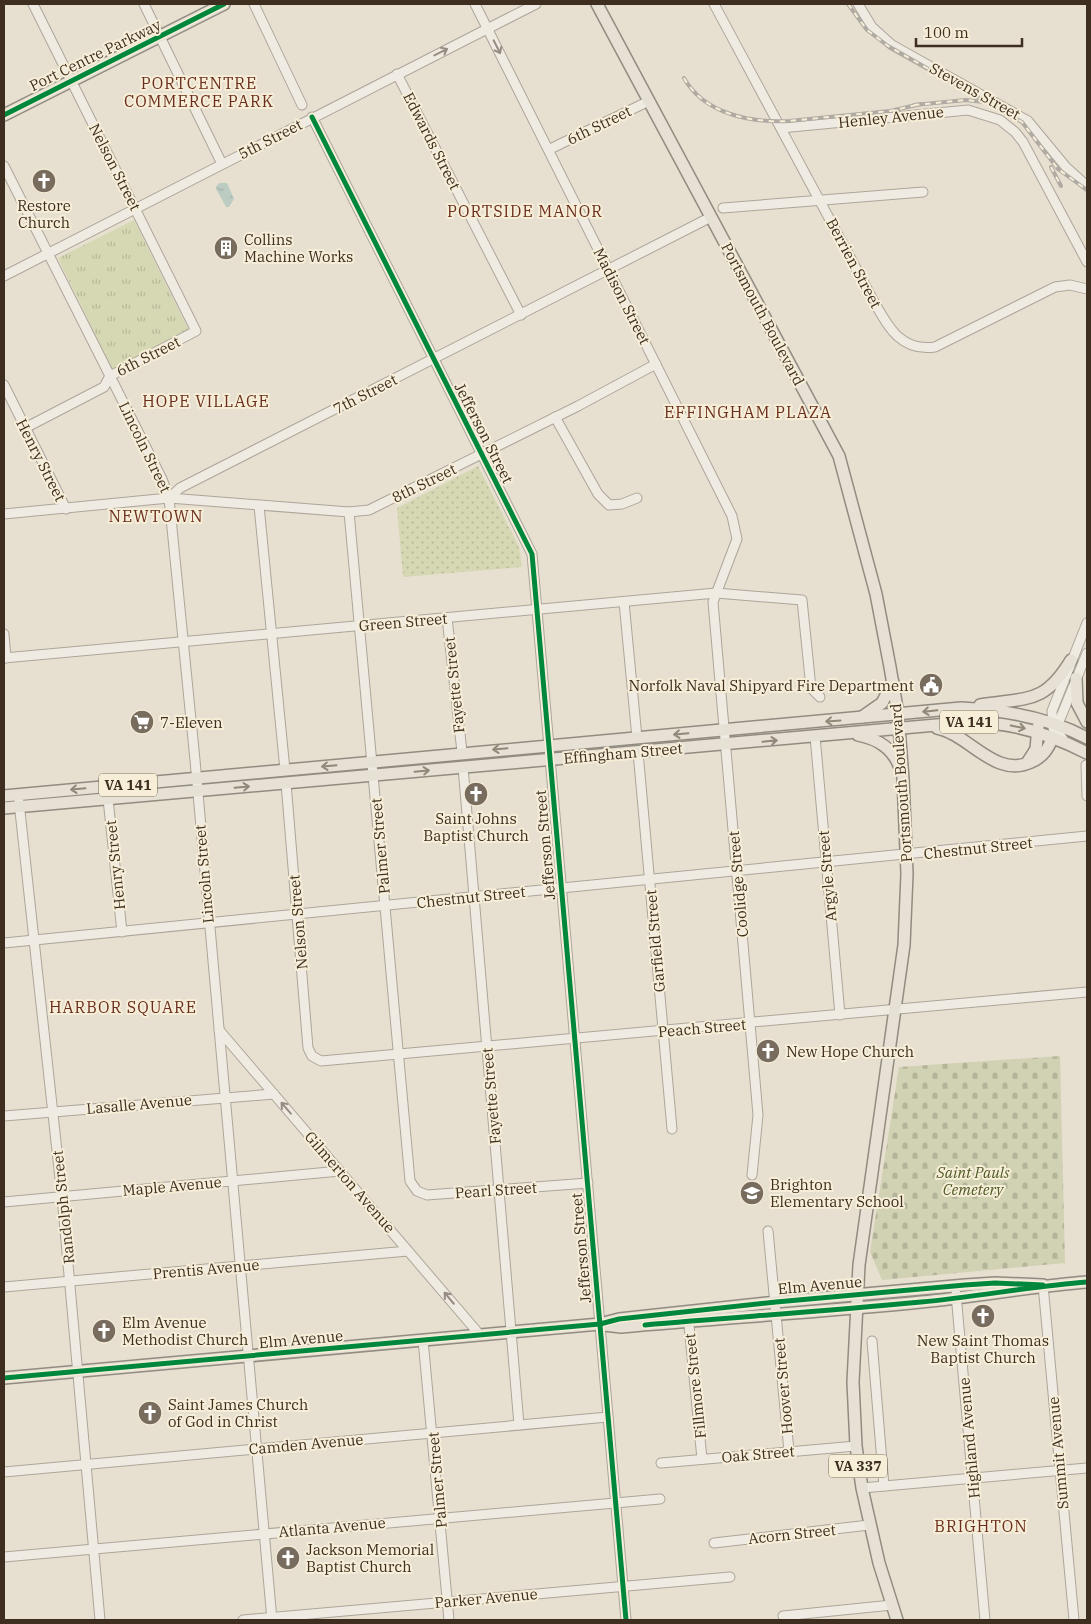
<svg xmlns="http://www.w3.org/2000/svg" width="1091" height="1624" font-family="'IBM Plex Serif',serif">
<defs>
<pattern id="grass-tufts" width="24" height="20" patternUnits="userSpaceOnUse" patternTransform="scale(1.25)"><rect width="24" height="20" fill="#d6d7b3"/><path d="M3 7l-1-3M5 7V3M7 7l1-3M15 17l-1-3M17 17v-4M19 17l1-3" fill="none" stroke="#b9b99a"/></pattern>
<pattern id="cemetery-stones" width="16" height="16" patternUnits="userSpaceOnUse" patternTransform="scale(1.25)"><rect width="16" height="16" fill="#d1d1b3"/><path d="M2 7V4a2 2 0 0 1 4 0v3zM10 15v-3a2 2 0 0 1 4 0v3z" fill="#b4b49a"/></pattern>
<pattern id="park-dots" width="8" height="8" patternUnits="userSpaceOnUse" patternTransform="scale(1.25)"><rect width="8" height="8" fill="#d6d7b3"/><path d="M2 2h.1M6 6h.1" fill="none" stroke="#b9b99a" stroke-width="1.8" stroke-linecap="round"/></pattern>
<pattern id="water-ripples" width="26" height="14" patternUnits="userSpaceOnUse" patternTransform="scale(1.25)"><rect width="26" height="14" fill="#bcccc2"/><path d="M2 4q2-2 4 0t4 0M15 11q2-2 4 0t4 0" fill="none" stroke="#a2b0a6"/></pattern>
</defs>
<rect width="100%" height="100%" fill="#e7e0d1"/>
<polygon fill="url(#grass-tufts)" points="134,220 189,331 112,369 58,258"/>
<polygon fill="url(#cemetery-stones)" points="1060,1056 1065,1263 882,1280 870,1252 899,1067"/>
<polygon fill="url(#park-dots)" points="478,466 519,547 522,567 403,577 397,508"/>
<polygon fill="url(#water-ripples)" points="220,183 227,183 234,199 229,207 226,207 216,189 217,185"/>
<g fill="none" stroke-linecap="round" stroke-linejoin="round">
<g stroke="#ada599" stroke-width="11">
<g id="minor">
<polyline points="144,4 222,164"/>
<polyline points="254,4 302,105"/>
<polyline points="475,4 732,516 737,539 713,602 758,1115 752,1175"/>
<path d="M714 4 873 300C888 326 900 352 935 347L1055 287 1070 285 1087 289"/>
<polyline points="858,4 872,27 892,45 1028,121 1066,167 1087,186"/>
<polyline points="397,74 521,315"/>
<polyline points="312,117 532,554 626,1620"/>
<polyline points="781,128 968,110 1000,120 1015,132 1023,142 1087,262"/>
<polyline points="550,149 649,101"/>
<polyline points="4,166 162,479 169,498 195,760 272,1620"/>
<polyline points="723,208 923,192"/>
<polyline points="4,276 536,4"/>
<polyline points="4,385 66,509"/>
<polyline points="555,417 598,494 609,505 622,504 637,498"/>
<polyline points="25,428 104,387 110,376 196,331 33,4"/>
<polyline points="169,498 180,488 711,217"/>
<polyline points="259,506 285,770"/>
<polyline points="349,512 410,1181 417,1191 427,1195 588,1183"/>
<polyline points="4,514 169,498 349,512 369,510 578,406 656,364"/>
<polyline points="624,602 637,738"/>
<polyline points="447,618 462,752"/>
<polyline points="4,634 6,658"/>
<polyline points="4,658 716,593 802,600 811,688 820,697"/>
<polyline points="1056,729 1087,653"/>
<polyline points="815,736 840,1015"/>
<polyline points="1063,739 1053,728 1052,711 1087,623"/>
<polyline points="638,752 672,1129"/>
<polyline points="1086,765 1087,796"/>
<polyline points="463,767 519,1425"/>
<polyline points="286,783 308,1048 312,1056 321,1061 1087,992"/>
<polyline points="108,799 122,932"/>
<polyline points="19,802 62,1197 100,1620"/>
<polyline points="4,943 1087,836"/>
<polyline points="219,1030 480,1335"/>
<polyline points="4,1116 274,1094"/>
<polyline points="4,1202 340,1171"/>
<polyline points="768,1231 789,1451"/>
<polyline points="1043,1285 1074,1620"/>
<polyline points="4,1287 408,1251"/>
<polyline points="956,1294 985,1620"/>
<polyline points="688,1315 702,1459"/>
<polyline points="423,1340 449,1620"/>
<polyline points="872,1341 884,1486"/>
<polyline points="661,1463 856,1446"/>
<polyline points="4,1472 608,1417"/>
<polyline points="862,1488 1087,1468"/>
<polyline points="714,1543 869,1525"/>
<polyline points="4,1557 660,1499"/>
<polyline points="783,1616 892,1605"/>
<polyline points="243,1620 730,1577"/>
</g>
</g>
<g stroke="#928b80" stroke-width="14">
<g id="major">
<polyline points="597,4 839,456 876,594 890,667 898,714 903,779 907,874 904,945 859,1265 853,1382 856,1446 862,1488 879,1563 897,1620"/>
<polyline points="4,115 224,4"/>
<polyline points="1076,678 1077,703 1087,722"/>
<path d="M980 705C1027 697 1044 705 1071 660"/>
<polyline points="862,717 882,703 893,682"/>
<path d="M937 728C969 734 995 779 1031 762 1043 757 1048 749 1053 737"/>
<path d="M858 735C878 739 893 748 900 768"/>
<polyline points="1027,763 1036,749 1038,727"/>
<path d="M4 796 961 708C1005 710 1048 717 1087 738"/>
<path d="M4 808 970 722C1012 722 1050 734 1087 753"/>
<path d="M604 1325 621 1327C721 1318 821 1312 921 1302 977 1297 1032 1286 1087 1282"/>
<polyline points="4,1378 600,1324 619,1319 776,1302 965,1285 995,1283 1043,1285"/>
</g>
</g>
<use href="#minor" stroke="#efebe3" stroke-width="9"/>
<use href="#major" stroke="#e6e1d4" stroke-width="11"/>
<g stroke="#afaaa2" stroke-width="4">
<g id="rail">
<polyline points="848,4 867,30 888,46 1022,122 1058,169 1087,190"/>
<path d="M684 78C704 114 751 123 789 121L890 111 921 104"/>
<polyline points="914,105 966,100 984,102"/>
<polyline points="1051,167 1061,186"/>
</g>
</g>
<use href="#rail" stroke="#f7eed8" stroke-width="2" stroke-dasharray="5.5" stroke-linecap="butt"/>
<g stroke="#f7eed8" stroke-width="8">
<g id="cycleway">
<polyline points="4,115 224,4"/>
<polyline points="312,117 532,554 626,1620"/>
<path d="M645 1325C737 1317 829 1311 921 1302 977 1297 1032 1286 1087 1282"/>
<polyline points="4,1378 600,1324 619,1319 776,1302 965,1285 995,1283 1043,1285"/>
</g>
</g>
<use href="#cycleway" stroke="#00873e" stroke-width="5"/>
</g>
<defs><path id="oneway-shaft" d="M-6 0H5M1.5-3L5.5 0L1.5 3" fill="none" stroke-width="1.6" stroke-linecap="round" stroke-linejoin="round" transform="scale(1.25)"/></defs>
<g stroke="#968c82">
<use href="#oneway-shaft" transform="translate(497 47) rotate(63)"/>
<use href="#oneway-shaft" transform="translate(441 52) rotate(-27)"/>
<use href="#oneway-shaft" transform="translate(286 1108) rotate(-131)"/>
<use href="#oneway-shaft" transform="translate(449 1298) rotate(-130)"/>
</g>
<g stroke="#92887a">
<use href="#oneway-shaft" transform="translate(930 711) rotate(174)"/>
<use href="#oneway-shaft" transform="translate(833 721) rotate(176)"/>
<use href="#oneway-shaft" transform="translate(1018 727) rotate(12)"/>
<use href="#oneway-shaft" transform="translate(681 734) rotate(175)"/>
<use href="#oneway-shaft" transform="translate(770 741) rotate(-6)"/>
<use href="#oneway-shaft" transform="translate(500 749) rotate(175)"/>
<use href="#oneway-shaft" transform="translate(329 766) rotate(175)"/>
<use href="#oneway-shaft" transform="translate(422 771) rotate(-5)"/>
<use href="#oneway-shaft" transform="translate(242 787) rotate(-5)"/>
<use href="#oneway-shaft" transform="translate(78 789) rotate(175)"/>
</g>
<defs>
<g id="church-disc" transform="scale(1.25)"><circle r="9.5" fill="#786c5e" stroke="#f7eed8"/><path d="M-1.2-6h2.4v3.5h3.3v2.4h-3.3V6h-2.4V-.1h-3.3v-2.4h3.3Z" fill="#fff"/></g>
<g id="building-disc" transform="scale(1.25)"><circle r="9.5" fill="#786c5e" stroke="#f7eed8"/><path d="M-4-6H4V6H1V3H-1V6H-4ZM-2.5-4.3h1.7v1.8h-1.7ZM.8-4.3h1.7v1.8H.8ZM-2.5-1h1.7V.8h-1.7ZM.8-1h1.7V.8H.8Z" fill="#fff"/></g>
<g id="civic-disc" transform="scale(1.25)"><circle r="9.5" fill="#786c5e" stroke="#f7eed8"/><path d="M-.6-6.5H3V-4.5H.6V-3L4-1V1h2V6H-6V1h2V-1L-.6-3ZM-1.2 2.5V6h2.4V2.5Z" fill="#fff"/></g>
<g id="supermarket-disc" transform="scale(1.25)"><circle r="9.5" fill="#786c5e" stroke="#f7eed8"/><path d="M-6-5.5h2.5l.6 2H6L4.5 2H-2.5L-4.4-4H-6ZM-1.5 3.2a1.3 1.3 0 1 0 .1 0ZM3 3.2a1.3 1.3 0 1 0 .1 0Z" fill="#fff"/></g>
<g id="school-disc" transform="scale(1.25)"><circle r="9.5" fill="#786c5e" stroke="#f7eed8"/><path d="M0-5L7-2L0 1L-7-2ZM-4 1L0 2.5L4 1V4Q0 6-4 4Z" fill="#fff"/></g>
</defs>
<g fill-rule="evenodd">
<use href="#church-disc" x="44" y="181"/>
<use href="#building-disc" x="226" y="248"/>
<use href="#civic-disc" x="931" y="685"/>
<use href="#supermarket-disc" x="142" y="722"/>
<use href="#church-disc" x="476" y="794"/>
<use href="#church-disc" x="768" y="1051"/>
<use href="#school-disc" x="752" y="1193"/>
<use href="#church-disc" x="983" y="1316"/>
<use href="#church-disc" x="104" y="1331"/>
<use href="#church-disc" x="150" y="1413"/>
<use href="#church-disc" x="288" y="1558"/>
</g>
<g text-anchor="middle" dominant-baseline="central" stroke-width="4" stroke-linejoin="round" paint-order="stroke">
<g fill="#f7eed8" stroke="#756857" stroke-width="1">
<rect x="940" y="710.5" width="58" height="23" rx="4"/>
<rect x="99" y="773.5" width="58" height="23" rx="4"/>
<rect x="829" y="1454.5" width="58" height="23" rx="4"/>
</g>
<g font-size="14" font-weight="bold" fill="#3d2e20">
<text x="969" y="722">VA 141</text>
<text x="128" y="785">VA 141</text>
<text x="858" y="1466">VA 337</text>
</g>
<g font-size="15" fill="#3d2e20" stroke="#f7eed8">
<text transform="translate(95 55) rotate(-26)">Port Centre Parkway</text>
<text transform="translate(975 91) rotate(29)">Stevens Street</text>
<text transform="translate(891 117) rotate(-6)">Henley Avenue</text>
<text transform="translate(599 125) rotate(-26)">6th Street</text>
<text transform="translate(270 139) rotate(-27)">5th Street</text>
<text transform="translate(432 141) rotate(63)">Edwards Street</text>
<text transform="translate(115 167) rotate(63)">Nelson Street</text>
<text transform="translate(854 263) rotate(62)">Berrien Street</text>
<text transform="translate(622 296) rotate(63)">Madison Street</text>
<text transform="translate(763 314) rotate(62)">Portsmouth Boulevard</text>
<text transform="translate(148 356) rotate(-27)">6th Street</text>
<text transform="translate(365 394) rotate(-27)">7th Street</text>
<text transform="translate(484 433) rotate(63)">Jefferson Street</text>
<text transform="translate(145 447) rotate(64)">Lincoln Street</text>
<text transform="translate(41 460) rotate(63)">Henry Street</text>
<text transform="translate(424 483) rotate(-26)">8th Street</text>
<text transform="translate(403 622) rotate(-5)">Green Street</text>
<text transform="translate(454 685) rotate(-96)">Fayette Street</text>
<text transform="translate(623 753) rotate(-5)">Effingham Street</text>
<text transform="translate(901 783) rotate(-94)">Portsmouth Boulevard</text>
<text transform="translate(545 845) rotate(-95)">Jefferson Street</text>
<text transform="translate(380 846) rotate(-95)">Palmer Street</text>
<text transform="translate(978 848) rotate(-6)">Chestnut Street</text>
<text transform="translate(115 865) rotate(-96)">Henry Street</text>
<text transform="translate(204 874) rotate(-95)">Lincoln Street</text>
<text transform="translate(827 876) rotate(-95)">Argyle Street</text>
<text transform="translate(738 884) rotate(-95)">Coolidge Street</text>
<text transform="translate(471 897) rotate(-6)">Chestnut Street</text>
<text transform="translate(298 922) rotate(-95)">Nelson Street</text>
<text transform="translate(655 941) rotate(-95)">Garfield Street</text>
<text transform="translate(702 1028) rotate(-5)">Peach Street</text>
<text transform="translate(491 1096) rotate(-95)">Fayette Street</text>
<text transform="translate(139 1104) rotate(-5)">Lasalle Avenue</text>
<text transform="translate(350 1182) rotate(49)">Gilmerton Avenue</text>
<text transform="translate(172 1186) rotate(-5)">Maple Avenue</text>
<text transform="translate(496 1190) rotate(-4)">Pearl Street</text>
<text transform="translate(63 1207) rotate(-96)">Randolph Street</text>
<text transform="translate(581 1248) rotate(-95)">Jefferson Street</text>
<text transform="translate(206 1269) rotate(-5)">Prentis Avenue</text>
<text transform="translate(820 1285) rotate(-5)">Elm Avenue</text>
<text transform="translate(301 1339) rotate(-5)">Elm Avenue</text>
<text transform="translate(695 1386) rotate(-96)">Fillmore Street</text>
<text transform="translate(783 1386) rotate(-95)">Hoover Street</text>
<text transform="translate(969 1438) rotate(-95)">Highland Avenue</text>
<text transform="translate(306 1444) rotate(-5)">Camden Avenue</text>
<text transform="translate(1058 1453) rotate(-95)">Summit Avenue</text>
<text transform="translate(758 1454) rotate(-5)">Oak Street</text>
<text transform="translate(437 1480) rotate(-95)">Palmer Street</text>
<text transform="translate(332 1527) rotate(-5)">Atlanta Avenue</text>
<text transform="translate(792 1534) rotate(-6)">Acorn Street</text>
<text transform="translate(486 1598) rotate(-5)">Parker Avenue</text>
</g>
<g font-size="15" fill="#3d2e20" stroke="#f7eed8" text-anchor="start">
<text x="44" y="205" text-anchor="middle">Restore<tspan x="44" dy="17">Church</tspan></text>
<text x="244" y="239">Collins<tspan x="244" dy="17">Machine Works</tspan></text>
<text x="914" y="685" text-anchor="end">Norfolk Naval Shipyard Fire Department</text>
<text x="160" y="722">7-Eleven</text>
<text x="476" y="818" text-anchor="middle">Saint Johns<tspan x="476" dy="17">Baptist Church</tspan></text>
<text x="786" y="1051">New Hope Church</text>
<text x="770" y="1184">Brighton<tspan x="770" dy="17">Elementary School</tspan></text>
<text x="122" y="1322">Elm Avenue<tspan x="122" dy="17">Methodist Church</tspan></text>
<text x="983" y="1340" text-anchor="middle">New Saint Thomas<tspan x="983" dy="17">Baptist Church</tspan></text>
<text x="168" y="1404">Saint James Church<tspan x="168" dy="17">of God in Christ</tspan></text>
<text x="306" y="1549">Jackson Memorial<tspan x="306" dy="17">Baptist Church</tspan></text>
</g>
<g font-size="15" font-style="italic" fill="#4d5a26" stroke="#f7eed8">
<text x="973" y="1172">Saint Pauls<tspan x="973" dy="17">Cemetery</tspan></text>
</g>
<g font-size="16" letter-spacing="1" fill="#6b2e1e" stroke="#f7eed8">
<text x="199" y="83">PORTCENTRE<tspan x="199" dy="18">COMMERCE PARK</tspan></text>
<text x="525" y="211">PORTSIDE MANOR</text>
<text x="206" y="401">HOPE VILLAGE</text>
<text x="748" y="412">EFFINGHAM PLAZA</text>
<text x="156" y="516">NEWTOWN</text>
<text x="123" y="1007">HARBOR SQUARE</text>
<text x="981" y="1526">BRIGHTON</text>
</g>
</g>
<rect width="1091" height="1624" fill="none" stroke="#3d2e20" stroke-width="10"/>
<path d="M916 38v8h106v-8" fill="none" stroke="#3d2e20" stroke-width="2.5"/>
<text x="924" y="38" font-size="15" fill="#3d2e20" stroke="#f7eed8" stroke-width="4" paint-order="stroke">100 m</text>
</svg>
